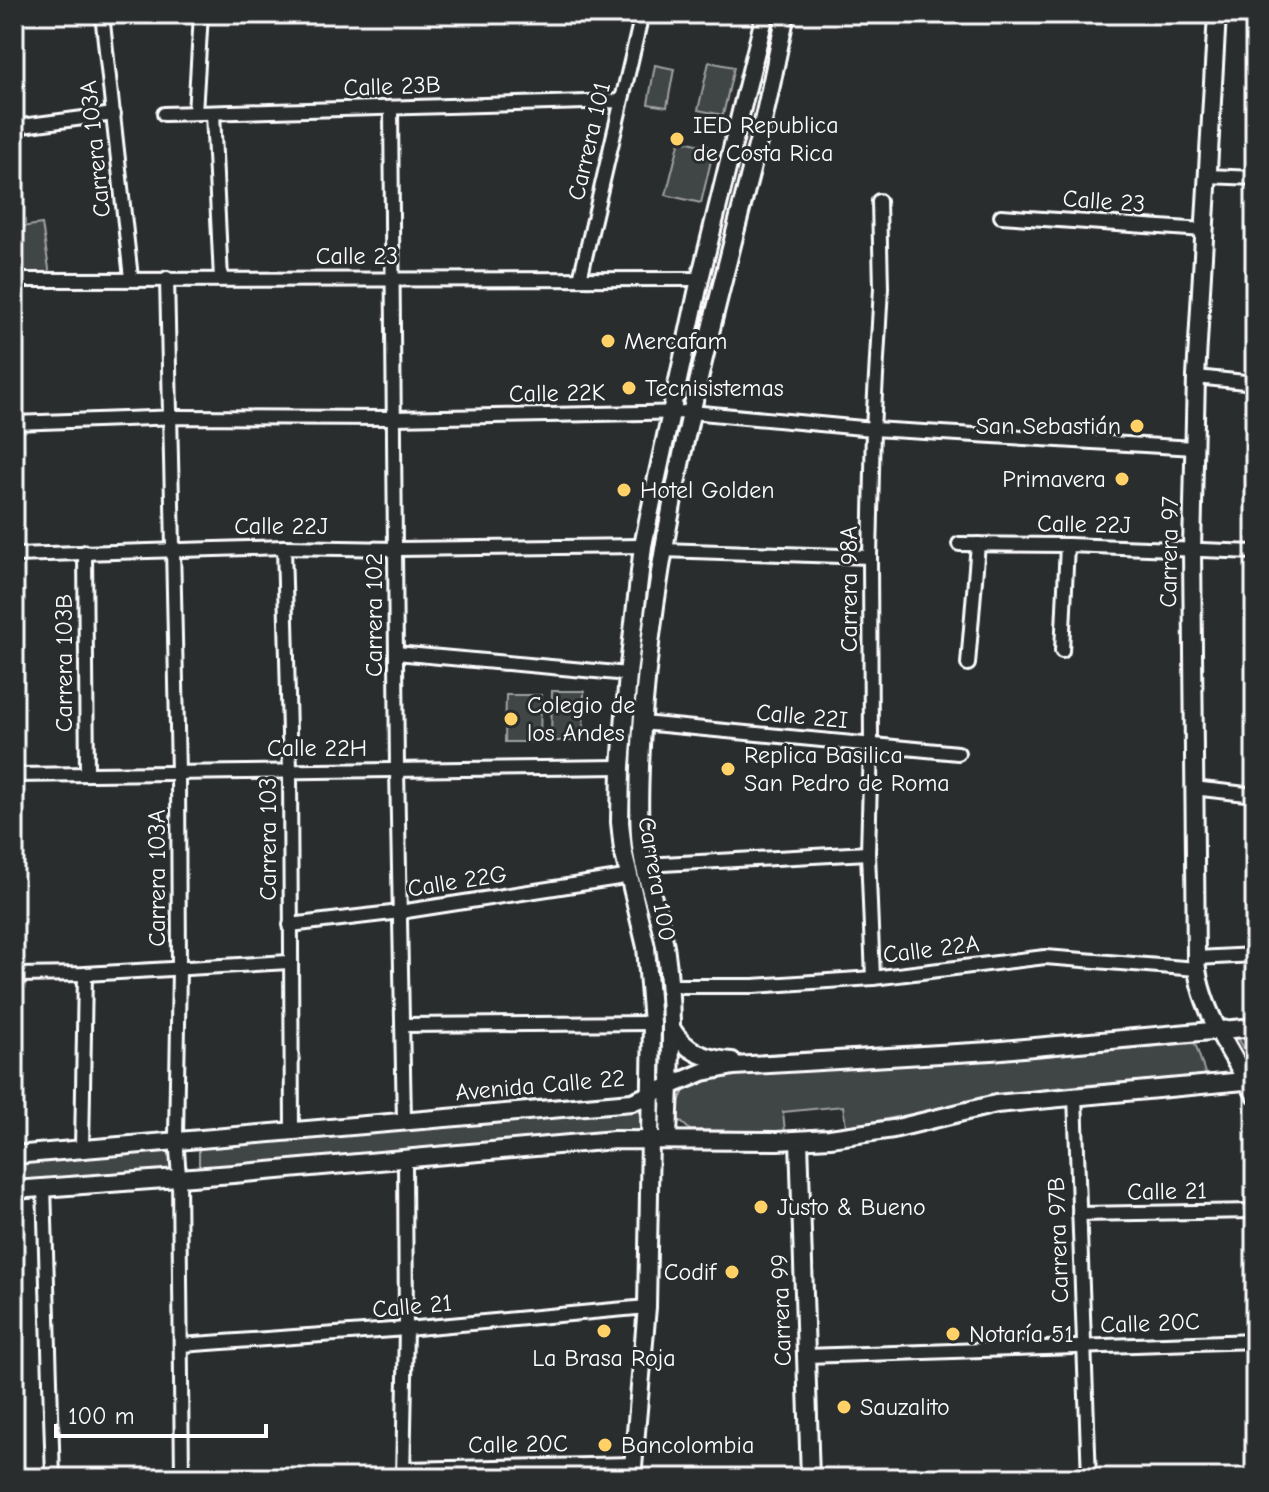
<svg xmlns="http://www.w3.org/2000/svg" width="1269" height="1492" font-family="'Comic Neue',sans-serif">
<rect width="100%" height="100%" fill="#2a2d2e"/>
<filter id="ink" filterUnits="userSpaceOnUse"><feTurbulence type="fractalNoise" baseFrequency=".0125" numOctaves="2"/><feDisplacementMap in="SourceGraphic" scale="16" xChannelSelector="R" yChannelSelector="G"/><feConvolveMatrix kernelMatrix="1 2 1 2 8 2 1 2 1" color-interpolation-filters="sRGB"/></filter>
<g filter="url(#ink)">
<g fill="#414445" stroke="#a0a2a2" stroke-width="2">
<polygon points="709,62 734,67 723,115 698,110"/>
<polygon points="655,65 674,69 667,107 648,104"/>
<polygon points="680,140 714,148 701,203 666,195"/>
<polygon points="42,224 50,275 14,274 14,228"/>
<polygon points="552,691 584,691 583,741 551,741"/>
<polygon points="506,695 541,695 540,742 505,742"/>
<polygon points="1255,1036 1255,1068 1238,1038"/>
<path d="M1195 1043 1206 1076C1139 1082 1070 1084 1003 1095 951 1104 899 1119 846 1126L843 1106 783 1112 785 1132 690 1130 678 1119 677 1105 685 1089 711 1077 729 1073 1018 1058Z"/>
<polygon points="639,1107 641,1130 199,1169 199,1145"/>
<polygon points="173,1147 173,1172 14,1183 14,1161"/>
</g>
<g fill="none" stroke-linecap="round" stroke-linejoin="round">
<g stroke="#fff" stroke-width="18">
<g id="street">
<polyline points="102,14 131,278"/>
<polyline points="391,109 397,769 404,1120"/>
<polyline points="195,113 201,14"/>
<polyline points="213,113 221,279"/>
<polyline points="164,114 621,101"/>
<polyline points="14,127 114,114"/>
<polyline points="1207,176 1255,178"/>
<polyline points="1001,216 1204,230"/>
<polyline points="167,278 178,772 179,969 176,1137 179,1177 182,1478"/>
<polyline points="580,279 642,14"/>
<polyline points="14,280 700,279"/>
<polyline points="1196,377 1255,383"/>
<polyline points="14,423 179,417 394,418 691,412 873,429 1195,448"/>
<polyline points="959,544 1067,545 1255,552"/>
<polyline points="284,547 290,770 292,1130"/>
<polyline points="662,550 870,557"/>
<polyline points="85,552 87,773"/>
<polyline points="14,555 284,547 396,549 643,546"/>
<polyline points="1062,651 1067,545"/>
<polyline points="396,653 628,674"/>
<polyline points="968,664 978,544"/>
<polyline points="642,723 958,753"/>
<polyline points="14,775 621,767"/>
<polyline points="1193,788 1255,795"/>
<polyline points="644,865 868,853"/>
<polyline points="290,925 400,912 631,876"/>
<polyline points="1196,958 1255,955"/>
<polyline points="14,975 85,974 289,962"/>
<polyline points="873,978 868,853 871,744 870,557 873,429 881,288 879,201"/>
<polyline points="670,986 753,986 873,978 1045,957 1197,969"/>
<polyline points="403,1025 652,1023"/>
<polyline points="1075,1096 1089,1478"/>
<polyline points="82,1149 85,974"/>
<polyline points="44,1187 53,1478"/>
<polyline points="1079,1214 1255,1211"/>
<polyline points="181,1345 406,1329 647,1307"/>
<polyline points="806,1356 1255,1341"/>
<polyline points="404,1469 634,1464"/>
<polyline points="403,1478 406,1329 405,1160"/>
</g>
</g>
<g stroke="#fff" stroke-width="22">
<g id="secondary">
<path d="M1217 14 1196 377 1192 549 1196 958C1198 1006 1231 1053 1255 1094"/>
<path d="M671 1028C686 1052 705 1059 732 1061"/>
<path d="M668 1139C670 1075 675 1010 665 946 659 912 645 880 641 846 638 820 639 794 640 767 648 556 705 353 756 150 768 105 776 59 786 14"/>
<polyline points="799,1140 810,1478"/>
<polyline points="14,1155 632,1102 703,1072 734,1066 991,1051 1255,1027"/>
<polyline points="14,1190 233,1174 614,1140 777,1141 830,1138 893,1129 996,1104 1255,1080"/>
<polyline points="632,1478 647,1307 652,1023 646,947 623,850 620,822 621,767 628,674 643,546 656,482 700,279 765,14"/>
</g>
</g>
<use href="#street" stroke="#2a2d2e" stroke-width="12"/>
<use href="#secondary" stroke="#2a2d2e" stroke-width="16"/>
</g>
</g>
<g fill="#ffd166" stroke="#2a2d2e" stroke-width="3">
<circle cx="677" cy="139" r="8"/>
<circle cx="608" cy="341" r="8"/>
<circle cx="629" cy="388" r="8"/>
<circle cx="1137" cy="426" r="8"/>
<circle cx="1122" cy="479" r="8"/>
<circle cx="624" cy="490" r="8"/>
<circle cx="511" cy="719" r="8"/>
<circle cx="728" cy="769" r="8"/>
<circle cx="761" cy="1207" r="8"/>
<circle cx="732" cy="1272" r="8"/>
<circle cx="604" cy="1331" r="8"/>
<circle cx="953" cy="1334" r="8"/>
<circle cx="844" cy="1407" r="8"/>
<circle cx="605" cy="1445" r="8"/>
</g>
<g text-anchor="middle" dominant-baseline="central" stroke-width="6" stroke-linejoin="round" paint-order="stroke">
<g font-size="24" fill="#fff" stroke="#2a2d2e">
<text transform="translate(392 86) rotate(-2)">Calle 23B</text>
<text transform="translate(589 141) rotate(-77)">Carrera 101</text>
<text transform="translate(95 149) rotate(-96)">Carrera 103A</text>
<text transform="translate(1104 201) rotate(4)">Calle 23</text>
<text x="357" y="256">Calle 23</text>
<text transform="translate(557 393) rotate(-1)">Calle 22K</text>
<text transform="translate(1084 524) rotate(1)">Calle 22J</text>
<text x="281" y="526">Calle 22J</text>
<text transform="translate(1169 552) rotate(-89)">Carrera 97</text>
<text transform="translate(849 589) rotate(-90)">Carrera 98A</text>
<text transform="translate(374 615) rotate(-90)">Carrera 102</text>
<text transform="translate(64 663) rotate(-90)">Carrera 103B</text>
<text transform="translate(802 716) rotate(5)">Calle 22I</text>
<text x="317" y="748">Calle 22H</text>
<text transform="translate(268 839) rotate(-90)">Carrera 103</text>
<text transform="translate(157 878) rotate(-90)">Carrera 103A</text>
<text transform="translate(657 879) rotate(80)">Carrera 100</text>
<text transform="translate(457 881) rotate(-9)">Calle 22G</text>
<text transform="translate(931 949) rotate(-7)">Calle 22A</text>
<text transform="translate(540 1085) rotate(-5)">Avenida Calle 22</text>
<text transform="translate(1167 1191) rotate(-1)">Calle 21</text>
<text transform="translate(1058 1240) rotate(-92)">Carrera 97B</text>
<text transform="translate(412 1306) rotate(-5)">Calle 21</text>
<text transform="translate(781 1310) rotate(-92)">Carrera 99</text>
<text transform="translate(1150 1323) rotate(-2)">Calle 20C</text>
<text transform="translate(518 1444) rotate(-1)">Calle 20C</text>
</g>
<g font-size="24" fill="#fff" stroke="#2a2d2e" text-anchor="start">
<text x="693" y="125">IED Republica<tspan x="693" dy="28">de Costa Rica</tspan></text>
<text x="624" y="341">Mercafam</text>
<text x="645" y="388">Tecnisistemas</text>
<text x="1121" y="426" text-anchor="end">San Sebastián</text>
<text x="1106" y="479" text-anchor="end">Primavera</text>
<text x="640" y="490">Hotel Golden</text>
<text x="527" y="705">Colegio de<tspan x="527" dy="28">los Andes</tspan></text>
<text x="744" y="755">Replica Basilica<tspan x="744" dy="28">San Pedro de Roma</tspan></text>
<text x="777" y="1207">Justo &amp; Bueno</text>
<text x="716" y="1272" text-anchor="end">Codif</text>
<text x="969" y="1334">Notaría 51</text>
<text x="604" y="1358" text-anchor="middle">La Brasa Roja</text>
<text x="860" y="1407">Sauzalito</text>
<text x="621" y="1445">Bancolombia</text>
</g>
</g>
<rect width="1269" height="1492" fill="none" stroke="#2a2d2e" stroke-width="48"/>
<rect x="24" y="24" width="1221" height="1444" fill="none" stroke="#fff" stroke-width="3" filter="url(#ink)"/>
<path d="M56 1424v12h210v-12" fill="none" stroke="#ffffff" stroke-width="4"/>
<text x="68" y="1424" font-size="24" fill="#ffffff" stroke="#2a2d2e" stroke-width="6" paint-order="stroke">100 m</text>
</svg>
